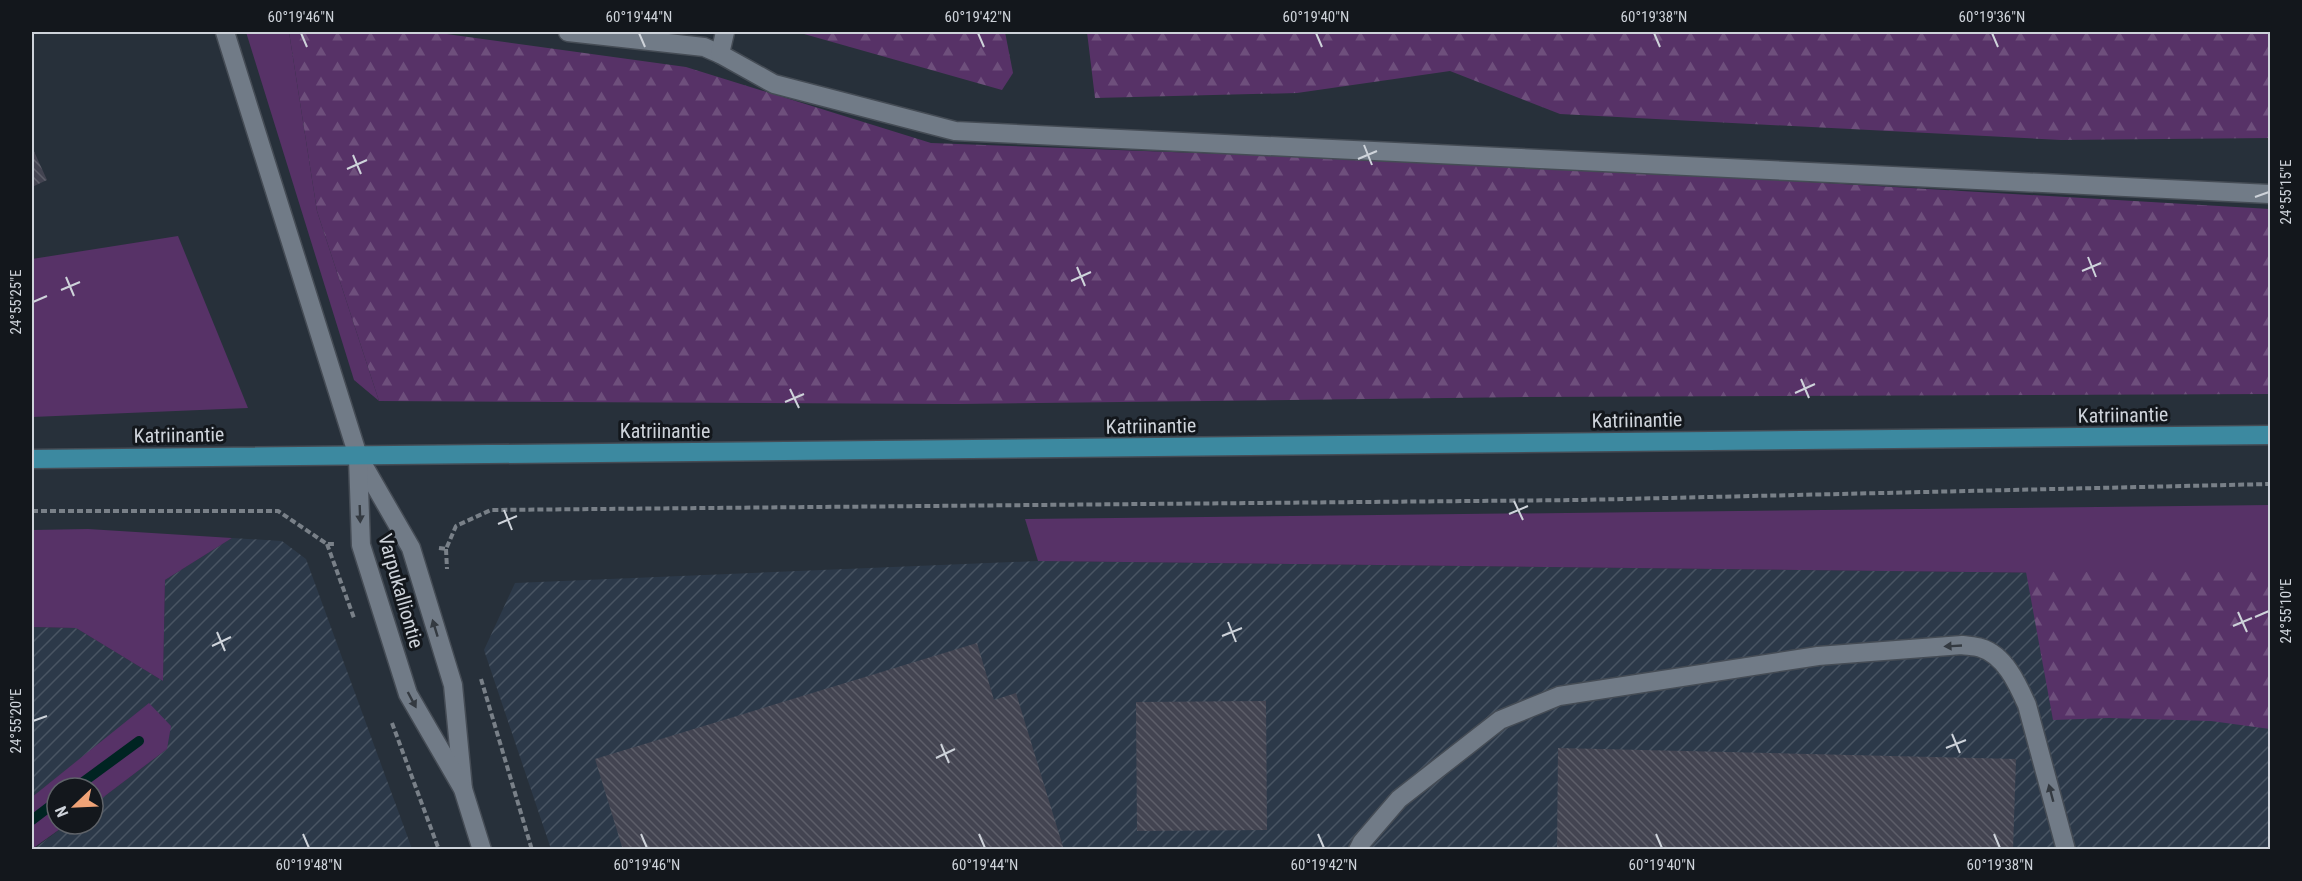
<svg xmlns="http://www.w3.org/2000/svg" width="2302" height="881" font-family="'Roboto Condensed',sans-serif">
<defs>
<pattern id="industrial-furrows" width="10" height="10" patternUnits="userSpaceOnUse" patternTransform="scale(1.5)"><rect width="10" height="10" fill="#2c3949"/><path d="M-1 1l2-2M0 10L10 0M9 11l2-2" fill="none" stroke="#495563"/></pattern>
<pattern id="forest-firs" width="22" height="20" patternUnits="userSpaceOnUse" patternTransform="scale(1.5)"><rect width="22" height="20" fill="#573267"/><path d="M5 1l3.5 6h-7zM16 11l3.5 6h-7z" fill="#6e4f7c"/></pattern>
<pattern id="building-back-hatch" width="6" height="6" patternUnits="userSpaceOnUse" patternTransform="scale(1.5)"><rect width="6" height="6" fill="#434451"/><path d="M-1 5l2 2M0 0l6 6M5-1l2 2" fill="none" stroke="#5d5e69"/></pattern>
</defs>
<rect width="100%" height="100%" fill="#27303a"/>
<g fill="url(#industrial-furrows)">
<polygon points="232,538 282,541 306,559 412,849 34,849 67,824 93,824 93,805 167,749 149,704 32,797 32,627 76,628 163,681 165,580"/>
<polygon points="1038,561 2136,574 2270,572 2270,849 551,849 484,650 515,583"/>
</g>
<g fill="#573267">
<polygon points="246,32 289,32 317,211 379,401 354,380"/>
<polygon points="178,236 248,408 32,417 32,259"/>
<polygon points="2270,505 2270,572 2136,574 1038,561 1025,519"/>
<polygon points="88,529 232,538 165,580 163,681 76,628 32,627 32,530"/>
<polygon points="149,703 171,726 167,749 93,805 93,788 57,788 57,824 67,824 32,849 32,797"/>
</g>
<g fill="url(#forest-firs)">
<polygon points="289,32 432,32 686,67 931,143 1517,165 2270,209 2270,394 1526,397 958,404 379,401 317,211"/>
<polygon points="797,32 1005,32 1013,73 1002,90"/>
<polygon points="1087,32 2270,32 2270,138 2061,140 1560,114 1450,71 1297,93 1095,98"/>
<polygon points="2026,572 2270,572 2270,729 2211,721 2109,718 2053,720"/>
</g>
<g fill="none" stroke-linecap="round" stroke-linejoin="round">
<g stroke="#002422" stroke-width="10">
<polyline points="75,788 139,741"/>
<polyline points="32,820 57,801"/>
</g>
</g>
<g fill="url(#building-back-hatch)">
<polygon points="32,147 47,180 32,187"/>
<polygon points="977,643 994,700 1016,693 1064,850 623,850 595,759"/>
<polygon points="1266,701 1267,830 1137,831 1136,702"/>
<polygon points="1558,748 2016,759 2013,850 1557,850"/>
</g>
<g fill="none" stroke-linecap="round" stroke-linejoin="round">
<g stroke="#454c55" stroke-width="21">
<g id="minor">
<polyline points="225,32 358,456 411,548 453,685 463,789"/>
<polyline points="568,32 704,47 720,54"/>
<polyline points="725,32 720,54 774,84 955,131 2270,194"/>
<polyline points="358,459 361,545 408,694 463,789 482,850"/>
<path d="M1358 850 1362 842 1399 799 1500 720 1559 696 1818 656 1962 645C1968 646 1975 646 1981 648 2005 655 2018 685 2027 705L2066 850"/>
</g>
</g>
<g stroke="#454c55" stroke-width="21">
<polyline id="major" points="32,459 2270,435"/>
</g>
<g stroke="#798088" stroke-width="4" stroke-dasharray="6 3" stroke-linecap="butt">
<polyline points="32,511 278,511 327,544 335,544"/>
<polyline points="327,544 354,618"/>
<polyline points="439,548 446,549 456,526 491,510 1580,500 2270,484"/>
<polyline points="446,549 447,569"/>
<polyline points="481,679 532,850"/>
<polyline points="392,723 439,850"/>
</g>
<use href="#minor" stroke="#717b87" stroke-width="18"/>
<use href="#major" stroke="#3c89a0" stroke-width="18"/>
</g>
<defs><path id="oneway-solid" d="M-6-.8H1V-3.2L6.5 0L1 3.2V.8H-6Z" transform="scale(1.5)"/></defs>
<g fill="#343a41">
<use href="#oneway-solid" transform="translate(360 514) rotate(88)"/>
<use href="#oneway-solid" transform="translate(435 628) rotate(-107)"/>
<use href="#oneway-solid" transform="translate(1953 646) rotate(177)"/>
<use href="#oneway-solid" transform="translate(412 700) rotate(62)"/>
<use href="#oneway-solid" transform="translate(2051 793) rotate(-105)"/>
</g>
<path fill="none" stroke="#ced3da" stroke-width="2" d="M301 33 307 47M639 33 645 47M978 33 984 47M1316 33 1322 47M1654 33 1660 47M1992 33 1998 47M1364 145 1372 165M353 155 361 174M1358 159 1377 151M347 169 367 160M2255 197 2269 192M2088 257 2096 277M1077 267 1085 286M2082 271 2101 263M66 277 74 296M1071 281 1091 272M61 290 80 282M33 302 47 296M1801 379 1809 398M790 389 799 408M1795 393 1815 384M785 402 804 394M1514 501 1523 520M504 510 512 530M1509 514 1528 506M498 524 517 516M2238 612 2247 632M2255 617 2269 611M1228 622 1236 642M2233 626 2252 618M217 632 225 651M1222 636 1242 628M212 646 231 637M33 721 47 716M1952 734 1960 753M941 744 949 763M1946 748 1966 740M936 758 955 749M303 834 309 848M641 834 647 848M979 834 985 848M1318 834 1324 848M1656 834 1662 848M1994 834 2000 848"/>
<g text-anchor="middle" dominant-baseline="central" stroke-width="6" stroke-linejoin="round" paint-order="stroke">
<g font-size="20" fill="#ced3da" stroke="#13171c">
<text transform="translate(2123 415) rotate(-1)">Katriinantie</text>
<text transform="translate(1637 420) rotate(-1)">Katriinantie</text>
<text transform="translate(1151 426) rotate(-1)">Katriinantie</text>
<text x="665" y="431">Katriinantie</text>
<text transform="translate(179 435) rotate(-1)">Katriinantie</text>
<text transform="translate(401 591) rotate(74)">Varpukalliontie</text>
</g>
</g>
<rect width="2302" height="881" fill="none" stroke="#13171c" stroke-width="66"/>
<g transform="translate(75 806) rotate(247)"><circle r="28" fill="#13171c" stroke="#5e6268" stroke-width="1.5"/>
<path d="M0-4.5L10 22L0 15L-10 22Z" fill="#efa377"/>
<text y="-9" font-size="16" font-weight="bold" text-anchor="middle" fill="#ced3da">N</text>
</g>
<rect x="33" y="33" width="2236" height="815" fill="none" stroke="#ced3da" stroke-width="2"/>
<g font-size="15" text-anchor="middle" fill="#ced3da">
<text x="301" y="22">60°19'46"N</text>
<text x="639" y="22">60°19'44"N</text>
<text x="978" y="22">60°19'42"N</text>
<text x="1316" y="22">60°19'40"N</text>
<text x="1654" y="22">60°19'38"N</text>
<text x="1992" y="22">60°19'36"N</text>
<text transform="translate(2286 192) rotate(-90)" y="5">24°55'15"E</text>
<text transform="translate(16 302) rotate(-90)" y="5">24°55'25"E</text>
<text transform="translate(2286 611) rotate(-90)" y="5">24°55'10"E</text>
<text transform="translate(16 721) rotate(-90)" y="5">24°55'20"E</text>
<text x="309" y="870">60°19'48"N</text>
<text x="647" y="870">60°19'46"N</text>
<text x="985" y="870">60°19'44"N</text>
<text x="1324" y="870">60°19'42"N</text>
<text x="1662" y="870">60°19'40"N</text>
<text x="2000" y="870">60°19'38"N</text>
</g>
</svg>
